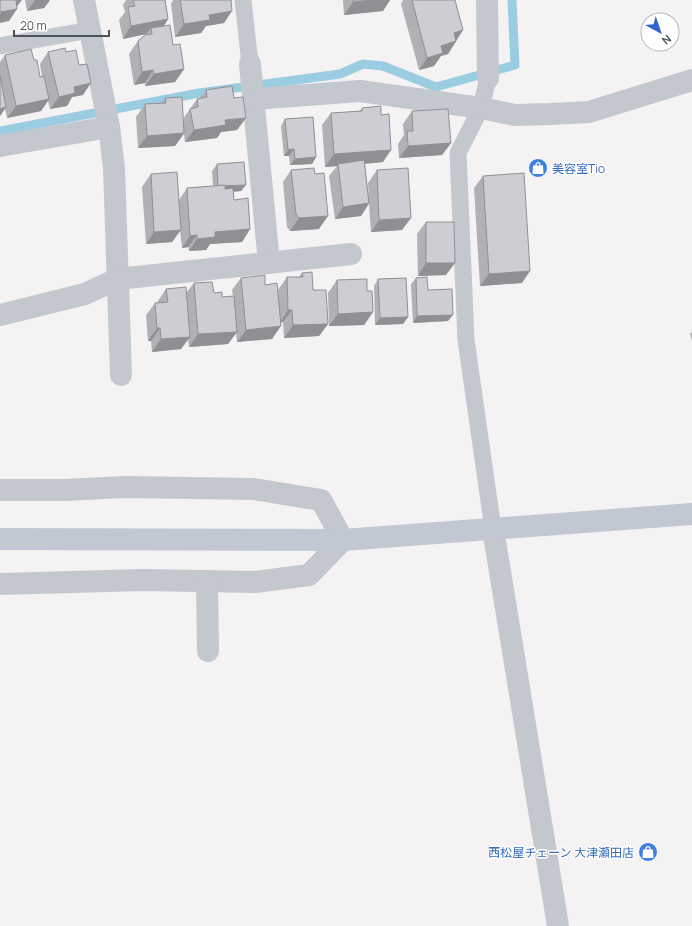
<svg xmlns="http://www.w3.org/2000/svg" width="692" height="926" font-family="Manrope,'Noto Sans JP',sans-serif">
<rect width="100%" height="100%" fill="#f4f2f2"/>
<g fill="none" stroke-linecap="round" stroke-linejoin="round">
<polyline stroke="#9acce2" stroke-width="9" points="0,131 199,93 340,74 363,64 383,66 436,87 515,65 512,0"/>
<g stroke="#c2c8ce" stroke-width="17">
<polyline points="243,0 250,64"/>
<polyline points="0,46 90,30"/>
<polyline points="488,78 481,108 458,153 466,340 493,529"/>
</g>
<g stroke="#c2c8ce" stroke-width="22">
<polyline points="84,0 109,127 114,168 121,375"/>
<polyline points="487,0 488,78"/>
<polyline points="250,64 269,263"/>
<polyline points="253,99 360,91 481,108 515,115 550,114 589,112 692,80"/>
<polyline points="0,146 109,127"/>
<polyline points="0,315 85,294 117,279 351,254"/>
<polyline points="0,490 65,490 124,487 254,489 321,500 343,540 309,575 255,582 143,580 0,584"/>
<polyline points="493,529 558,926"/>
<polyline points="207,581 208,651"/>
</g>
<polyline stroke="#c2c8d3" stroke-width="22" points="0,539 343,540 692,514"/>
</g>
<g fill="#b0b1b5">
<polygon points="25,0 50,0 44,8 27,11"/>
<polygon points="126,0 165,0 168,19 164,26 184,69 175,82 145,86 145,83 134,85 129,54 138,41 146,34 123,39 119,20 125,12 123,5"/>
<polygon points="173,0 231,0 224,23 206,26 201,33 175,37 171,4"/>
<polygon points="343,0 390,0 383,11 344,15"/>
<polygon points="403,0 455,0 456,41 448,54 441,56 434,66 419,70 401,4"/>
<polygon points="48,52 66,52 83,95 72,97 67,106 50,109 48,101 41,111 7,118 5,109 0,116 0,62 5,55 34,60 40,77 42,76 40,64"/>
<polygon points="206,90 237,130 221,132 217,138 185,142 184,134 175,146 138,148 136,117 145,104 161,104 165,98 183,119 197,99 200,98"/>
<polygon points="362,108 383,162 365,164 369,201 368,183 377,170 402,230 371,232 369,204 361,216 335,219 329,176 337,166 325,167 322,125 331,113 360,111"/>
<polygon points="412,111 451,143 442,155 399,158 398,144 404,135 403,124"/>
<polygon points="285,119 316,157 312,164 290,165 289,156 284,156 281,126"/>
<polygon points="217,164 241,191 233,192 234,200 250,229 242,242 210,244 206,250 189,251 188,247 182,248 180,230 172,242 146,244 142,187 151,174 179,200 187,188 213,186 212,171"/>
<polygon points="291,170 319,229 290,231 287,227 283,182"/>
<polygon points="483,176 522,283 480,286 474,188"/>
<polygon points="426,222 446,275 418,276 417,234"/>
<polygon points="302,273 313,290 328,324 319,336 284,338 283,322 280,323 272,339 237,342 236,333 228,344 189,347 188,339 181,349 152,352 151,341 148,341 146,315 155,303 158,303 158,301 166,289 186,293 194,283 222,297 233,296 232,290 241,278 265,285 279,314 278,290 287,277 299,277"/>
<polygon points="416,278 428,290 448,321 413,323 411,284"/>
<polygon points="378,279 408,317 403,324 375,325 374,286"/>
<polygon points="337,280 367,291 373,312 364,325 329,326 328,293"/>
<polygon points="692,332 692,341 690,334"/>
</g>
<g fill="#909094">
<polygon points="14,0 22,0 15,9 17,9 9,21 0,23 0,13"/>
<polygon points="35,0 50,0 44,8 27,11"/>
<polygon points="375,0 390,0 383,11 344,15 353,2"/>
<polygon points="232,11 224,23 206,26 201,33 175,37 184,24 209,15"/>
<polygon points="168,19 160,32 151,28 146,34 123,39 131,26"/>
<polygon points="463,30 448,54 441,56 434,66 419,70 427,58 441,46 454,33"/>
<polygon points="184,69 175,82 145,86 154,74"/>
<polygon points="153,70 145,83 134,85 142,72"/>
<polygon points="91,83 83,95 72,97 67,106 50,109 59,97 74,87"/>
<polygon points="49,99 41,111 7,118 16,106"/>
<polygon points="6,107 0,116 0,109"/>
<polygon points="246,118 237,130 221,132 217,138 185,142 194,130 225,120"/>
<polygon points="184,133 175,146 138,148 147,136"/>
<polygon points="451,143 442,155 399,158 408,146"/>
<polygon points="294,149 289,156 284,156 288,150"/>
<polygon points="391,150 383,162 338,166 338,164 337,166 325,167 334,154"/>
<polygon points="316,157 312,164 290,165 295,159"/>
<polygon points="246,185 241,191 214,193 218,186"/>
<polygon points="369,203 361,216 335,219 343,207"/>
<polygon points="328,216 319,229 290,231 299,218"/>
<polygon points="411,218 402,230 371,232 379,220"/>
<polygon points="250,229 242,242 210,244 206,250 189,251 197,239 215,232"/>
<polygon points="181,230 172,242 146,244 154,232"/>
<polygon points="197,235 188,247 182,248 190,236"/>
<polygon points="426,263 455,263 446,275 418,276"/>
<polygon points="530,271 522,283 480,286 489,274"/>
<polygon points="288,310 292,310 283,322 280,323"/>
<polygon points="373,312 364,325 329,326 338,314"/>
<polygon points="453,315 448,321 413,323 417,316"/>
<polygon points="408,317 403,324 375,325 380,318"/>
<polygon points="328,324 319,336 284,338 293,325"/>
<polygon points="281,326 272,339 237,342 246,330"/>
<polygon points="157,328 160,328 151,341 148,341"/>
<polygon points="237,332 228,344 189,347 198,334"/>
<polygon points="190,337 181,349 152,352 161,339"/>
</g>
<g fill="#cdced3" stroke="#909094">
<polygon points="0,0 16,0 17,9 0,12"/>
<polygon points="133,0 165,0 168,19 131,26 128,7 135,6"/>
<polygon points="180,0 231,0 232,11 209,15 210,20 184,24"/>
<polygon points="353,0 375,0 353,2"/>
<polygon points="412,0 455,0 463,30 454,33 456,41 441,46 443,53 427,58"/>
<polygon points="170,25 173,45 180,44 184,69 154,74 153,70 142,72 138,41 145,35 152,34 151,28"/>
<polygon points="65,48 66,52 76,50 79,65 87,64 91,83 74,87 75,93 59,97 48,52"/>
<polygon points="31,49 34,60 37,60 40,77 44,76 49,99 16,106 5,55"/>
<polygon points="0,75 6,107 0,109"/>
<polygon points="232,86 234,98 243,97 246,118 225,120 226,125 194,130 190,109 198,107 197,99 207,97 206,90"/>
<polygon points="182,97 184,133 147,136 145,104 166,103 165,98"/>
<polygon points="381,106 381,115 389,114 391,150 334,154 331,113 362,111 362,108"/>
<polygon points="448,109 451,143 408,146 407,131 413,131 412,111"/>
<polygon points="313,117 316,157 295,159 294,149 288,150 285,119"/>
<polygon points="364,160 369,203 343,207 338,164"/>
<polygon points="244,162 246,185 218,186 217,164"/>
<polygon points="314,168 315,174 324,173 328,216 299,218 296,214 291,170"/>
<polygon points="408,168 411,218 379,220 377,170"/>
<polygon points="177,172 181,230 154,232 151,174"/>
<polygon points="524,173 530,271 489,274 483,176"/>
<polygon points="225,185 225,189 233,188 234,200 248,198 250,229 215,232 215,237 197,239 197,235 190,236 187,188"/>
<polygon points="426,222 454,222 455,263 426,263"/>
<polygon points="312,272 313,290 326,290 328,324 293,325 292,310 288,310 287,277 303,277 302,273"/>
<polygon points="265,275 265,285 277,283 281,326 246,330 241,278"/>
<polygon points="427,277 428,290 452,289 453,315 417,316 416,278"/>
<polygon points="406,278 408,317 380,318 378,279"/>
<polygon points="367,279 367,291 372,291 373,312 338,314 337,280"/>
<polygon points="212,282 214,293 222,292 222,297 234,296 237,332 198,334 194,283"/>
<polygon points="186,287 190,337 161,339 160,328 157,328 155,303 168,302 166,289"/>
</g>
<defs>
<g id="shop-disc" transform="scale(1)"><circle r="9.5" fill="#3f7fe0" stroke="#fff"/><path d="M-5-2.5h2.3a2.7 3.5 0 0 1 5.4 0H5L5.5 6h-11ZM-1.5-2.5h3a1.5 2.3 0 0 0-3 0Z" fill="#fff"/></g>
</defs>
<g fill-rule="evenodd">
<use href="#shop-disc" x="538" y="168"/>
<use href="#shop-disc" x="648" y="852"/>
</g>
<g text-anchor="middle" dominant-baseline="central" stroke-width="3" stroke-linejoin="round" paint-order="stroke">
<g font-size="12" fill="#366cbe" stroke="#fff" text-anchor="start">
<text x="552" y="168">美容室Tio</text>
<text x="634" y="852" text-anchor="end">西松屋チェーン 大津瀬田店</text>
</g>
</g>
<g transform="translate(660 32) rotate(140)"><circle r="19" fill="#ffffff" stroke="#b7babe"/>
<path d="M0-3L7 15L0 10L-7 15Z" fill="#3266ce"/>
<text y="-6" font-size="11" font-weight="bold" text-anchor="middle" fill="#4c535d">N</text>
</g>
<path d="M14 30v6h95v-6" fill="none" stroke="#4c535d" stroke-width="2"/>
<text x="20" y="30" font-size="12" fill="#4c535d" stroke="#ffffff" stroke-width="3" paint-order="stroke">20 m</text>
</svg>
